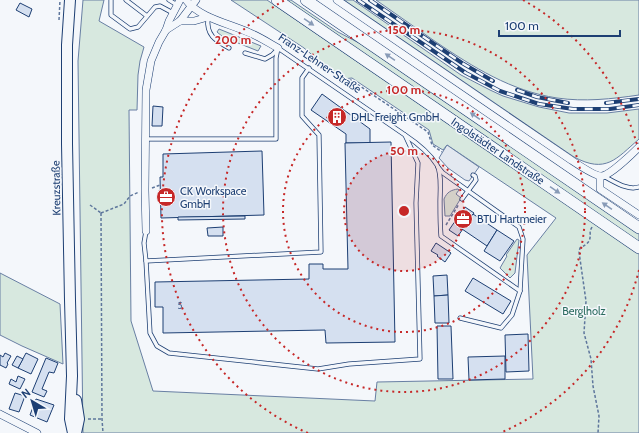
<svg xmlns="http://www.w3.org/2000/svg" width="639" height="433" font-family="Cabin,sans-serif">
<rect width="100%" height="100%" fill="#f4f7fb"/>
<g fill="#d7e8df" stroke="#687fa3">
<polygon points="83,0 104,0 99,21 144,47 140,61 138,75 137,110 129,110 131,321 153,391 375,401 377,382 533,379 527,255 556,218 447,145 443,150 433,144 429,130 352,78 342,79 331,71 304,48 231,0 267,0 639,254 639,433 83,433 78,61"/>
<polygon points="285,0 291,0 338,32 361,44 481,126 639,234 639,242"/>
<path d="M344 0H353L461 75 490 90 503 96 539 107 569 113H607L639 109V139C616 159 606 174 574 157Z"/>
<path d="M376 0H639V95C612 99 584 102 557 98 511 91 473 67 436 42 416 28 396 14 376 0Z"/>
<polygon points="219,29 261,46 258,51 223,37 217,32"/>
<path d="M458 189 459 190 456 194 461 198 450 216H445L444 199C447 192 451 190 458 189Z"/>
<polygon points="517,239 519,240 515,273 510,278 500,268 507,256 506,255"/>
<polygon points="0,273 60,304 63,364 22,346 0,335"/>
</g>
<polygon fill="#e3e8f0" stroke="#687fa3" points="447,145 479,167 469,181 465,180 448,168 439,158"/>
<g fill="#d5e0f0" stroke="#1d3f73">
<polygon points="20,3 32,9 29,17 16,10"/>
<polygon points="322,94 370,129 370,143 346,143 346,134 311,110"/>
<polygon points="153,106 163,107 162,126 152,126"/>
<polygon points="391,142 395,342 326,343 325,330 163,333 163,307 155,307 155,282 309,279 309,264 323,264 323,269 348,269 345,143"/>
<polygon points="262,151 264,215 161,218 160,177 163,177 163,154"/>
<polygon points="465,207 474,213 458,236 449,230 460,214 459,213 459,212 460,211 461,212"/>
<polygon points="473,214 497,230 487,246 462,229"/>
<polygon points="245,216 245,219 178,220 178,217"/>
<polygon points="223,227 223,236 208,236 207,228"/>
<polygon points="497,230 514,241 500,261 484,251"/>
<polygon points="436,243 451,253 445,262 437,256 438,255 431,251"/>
<polygon points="447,275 448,295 434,296 433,276"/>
<polygon points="473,278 511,301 503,314 465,291"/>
<polygon points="448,295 449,323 435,323 434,296"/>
<polygon points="437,326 451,326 453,379 438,379"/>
<polygon points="528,334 529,371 506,372 505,335"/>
<polygon points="5,353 11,356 7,363 8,364 6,368 0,365 0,355 3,357"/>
<polygon points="26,353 38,359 31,374 18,368"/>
<polygon points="17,356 23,359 18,368 12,365"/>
<polygon points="505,356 505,379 469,380 468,357"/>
<polygon points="46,358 58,363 54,373 49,372 42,389 47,391 44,397 32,392"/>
<polygon points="18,376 25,379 20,389 9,384 11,379 16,382"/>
<polygon points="15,393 25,396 19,412 9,409"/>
<polygon points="36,399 54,405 47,422 30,415"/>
</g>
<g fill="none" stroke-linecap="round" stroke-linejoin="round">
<g stroke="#1d3f73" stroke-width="5">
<g id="lane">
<polyline points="111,0 111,15 130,29 138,27 155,7 160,6 173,13"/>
<polyline points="126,0 147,16"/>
<polyline points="169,0 177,5"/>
<path d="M208 18C206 35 215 40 229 48"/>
<path d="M278 48 405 135C417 143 429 152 437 165 442 174 440 191 440 202 440 213 440 225 441 236L520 291"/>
<polyline points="245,53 265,59 272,55 278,49"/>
<polyline points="146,139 276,139 276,58 278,48"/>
<polyline points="438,167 443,173 519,227 523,239 520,291 512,315 501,328 460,318"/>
<path d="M603 176C614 181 627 191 639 187"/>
<polyline points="462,199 476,180 475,176 473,175"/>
<polyline points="146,231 144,243 146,261 321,252 319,135 302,116 302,78 309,68"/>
<polyline points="146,261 150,333 157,346 169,353 318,369 349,364 420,359 416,203 418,163 405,135"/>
</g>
</g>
<g stroke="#1d3f73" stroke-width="8">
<g id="street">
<path d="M186 0C199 18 231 24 250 33 260 37 269 43 278 48"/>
<path d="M337 0 571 160C577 164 596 177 602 176 610 175 632 154 639 147"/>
<polyline points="180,21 194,21 208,17"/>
<polyline points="166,30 180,21 196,0"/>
<polyline points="600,176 600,189 639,215"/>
<polyline points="146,231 145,190 146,90 151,61 159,42 166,30 169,21 180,0"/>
<polyline points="0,414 37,433"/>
</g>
</g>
<g stroke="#1d3f73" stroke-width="12">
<g id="secondary">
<polyline points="70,0 67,45 67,144 70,300 72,376 70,419 73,433"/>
<polyline points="76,400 79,419 76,433"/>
</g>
</g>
<g stroke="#1d3f73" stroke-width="12">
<g id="primary">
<polyline points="277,0 639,248"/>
<polyline points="306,0 639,228"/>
</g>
</g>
<g stroke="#5e769c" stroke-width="1.5" stroke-dasharray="3 2" stroke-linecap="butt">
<polyline points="59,20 60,0"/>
<polyline points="339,82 351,80 428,132 432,145 442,152"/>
<polyline points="152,188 160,185"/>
<polyline points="90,205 101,213"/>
<polyline points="101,213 102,419 103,433"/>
<polyline points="101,213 124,204 130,196 139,192"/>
<polyline points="446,225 459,204"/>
<path d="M592 227 590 231C591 241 589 243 580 248L579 252 586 301 584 333 591 359 593 386 599 416 598 433"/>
<polyline points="88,419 102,419"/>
</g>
<use href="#lane" stroke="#f4f7fb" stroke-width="3.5"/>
<use href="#street" stroke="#f4f7fb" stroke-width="7"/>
<use href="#secondary" stroke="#f4f7fb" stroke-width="10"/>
<use href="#primary" stroke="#f4f7fb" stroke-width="11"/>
<g stroke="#1d3f73" stroke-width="4">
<g id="rail">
<polyline points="358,0 466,73 500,91 539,104 573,109 610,109 639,105"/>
<polyline points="370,0 462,63 493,81"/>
<polyline points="517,90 537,97 568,103"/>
<polyline points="606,103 639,99"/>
</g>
</g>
<use href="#rail" stroke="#f4f7fb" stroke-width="2.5" stroke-dasharray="8" stroke-linecap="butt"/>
</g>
<defs><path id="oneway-solid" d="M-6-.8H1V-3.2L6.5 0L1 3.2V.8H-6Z"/></defs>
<g fill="#889bb7">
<use href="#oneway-solid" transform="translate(309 22) rotate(34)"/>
<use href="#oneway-solid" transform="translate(390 57) rotate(-146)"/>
<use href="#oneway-solid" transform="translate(475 116) rotate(-145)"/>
<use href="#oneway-solid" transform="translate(555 190) rotate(34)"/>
<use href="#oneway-solid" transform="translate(607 206) rotate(-146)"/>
</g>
<circle cx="404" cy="211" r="60" fill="#c62828" fill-opacity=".12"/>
<g fill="none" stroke="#c62828" stroke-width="2" stroke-dasharray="2 4">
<circle cx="404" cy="211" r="60"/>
<circle cx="404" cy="211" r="121"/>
<circle cx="404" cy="211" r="181"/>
<path d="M639 270A242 242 0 0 1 500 433M308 433A242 242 0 0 1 285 0M523 0A242 242 0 0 1 639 152"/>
</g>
<defs>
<g id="building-disc" transform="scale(1)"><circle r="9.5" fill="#c62828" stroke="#f4f7fb"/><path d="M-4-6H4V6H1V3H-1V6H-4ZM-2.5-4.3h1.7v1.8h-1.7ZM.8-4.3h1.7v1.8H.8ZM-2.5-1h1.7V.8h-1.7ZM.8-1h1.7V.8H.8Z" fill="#fff"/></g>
<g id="office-disc" transform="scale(1)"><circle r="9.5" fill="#c62828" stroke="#f4f7fb"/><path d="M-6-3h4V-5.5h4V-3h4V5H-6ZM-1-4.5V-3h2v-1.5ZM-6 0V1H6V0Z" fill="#fff"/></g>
</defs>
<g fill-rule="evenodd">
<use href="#building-disc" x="337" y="117"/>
<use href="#office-disc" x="166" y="197"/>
<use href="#office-disc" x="463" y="219"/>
</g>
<g text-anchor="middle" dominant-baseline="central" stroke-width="3" stroke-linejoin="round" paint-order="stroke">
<g font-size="9" fill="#4b6792">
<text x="180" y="305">5</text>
</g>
<g font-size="11" fill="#1d3f73" stroke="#f4f7fb">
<text transform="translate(320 63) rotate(34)">Franz-Lehner-Straße</text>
<text transform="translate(498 151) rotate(34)">Ingolstädter Landstraße</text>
<text transform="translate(56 188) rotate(-91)">Kreuzstraße</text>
</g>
<g font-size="11" fill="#1d3f73" stroke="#f4f7fb" text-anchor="start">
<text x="351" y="117">DHL Freight GmbH</text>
<text x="180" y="191">CK Workspace<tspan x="180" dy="13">GmbH</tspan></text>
<text x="477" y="219">BTU Hartmeier</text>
</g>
<g font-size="11" fill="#2c6c60" stroke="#f4f7fb">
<text x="584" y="311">Berglholz</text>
</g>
</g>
<circle cx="404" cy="211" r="6" fill="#c62828" stroke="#f4f7fb" stroke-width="2"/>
<g font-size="12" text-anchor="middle" font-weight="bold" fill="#c62828" stroke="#f4f7fb" stroke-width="3" stroke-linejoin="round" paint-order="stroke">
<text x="404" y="34">150 m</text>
<text x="233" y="44">200 m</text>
<text x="404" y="94">100 m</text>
<text x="404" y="155">50 m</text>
</g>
<g transform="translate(32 401) rotate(322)" stroke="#f4f7fb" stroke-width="3" paint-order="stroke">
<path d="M0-3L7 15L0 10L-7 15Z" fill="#1d3f73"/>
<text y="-6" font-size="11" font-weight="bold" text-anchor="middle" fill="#1d3f73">N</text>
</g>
<path d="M499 30v6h121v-6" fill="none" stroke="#1d3f73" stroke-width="2"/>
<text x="505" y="30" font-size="12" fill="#1d3f73" stroke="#f4f7fb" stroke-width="3" paint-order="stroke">100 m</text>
</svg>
